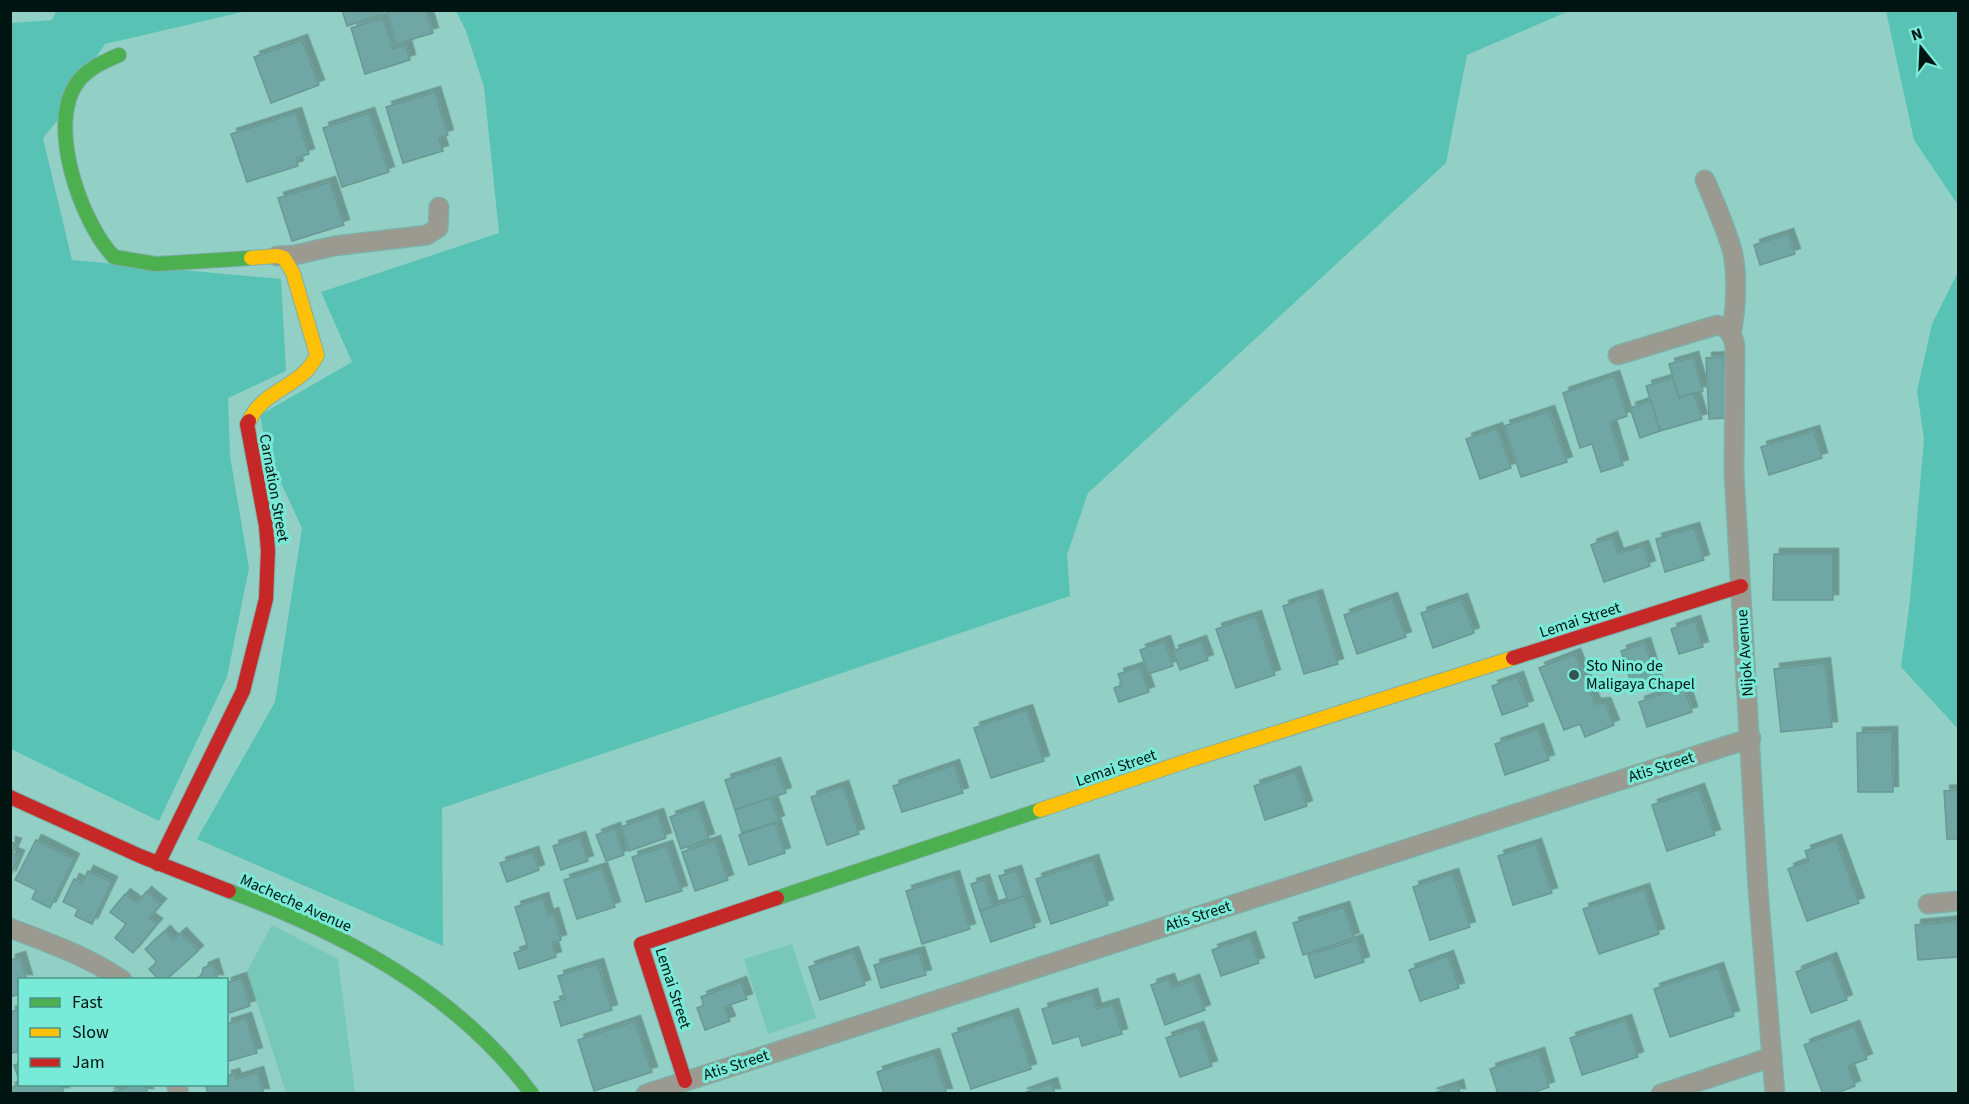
<svg xmlns="http://www.w3.org/2000/svg" width="1969" height="1104" font-family="'Source Sans 3',sans-serif">
<defs>
<filter id="shadow"><feDropShadow dx="5.5" dy="-5.5" stdDeviation="0" flood-color="#0004"/></filter>
</defs>
<rect width="100%" height="100%" fill="#92d0c6"/>
<g fill="#78c8ba">
<polygon points="272,925 338,959 355,1093 286,1093 247,971"/>
<polygon points="792,944 816,1018 768,1034 744,959"/>
</g>
<g fill="#58c3b4">
<polygon points="56,11 247,11 105,44 86,72 67,109 43,138 72,260 281,279 286,371 228,398 230,456 249,568 227,677 159,821 11,749 10,23 52,20"/>
<polygon points="456,11 1569,11 1467,55 1446,163 1088,493 1067,555 1070,596 442,808 443,946 197,839 275,702 302,528 267,453 260,415 352,362 321,292 499,233 484,87 466,31"/>
<polygon points="1886,11 1958,11 1958,205 1914,140"/>
<polygon points="1958,272 1958,729 1901,667 1910,600 1924,439 1917,391 1932,324"/>
</g>
<g fill="#70a6a3" stroke="#6a9895" stroke-width="1.5" filter="url(#shadow)">
<polygon points="342,10 382,10 383,14 347,26"/>
<polygon points="386,10 426,10 433,33 396,44"/>
<polygon points="383,18 393,49 406,45 410,60 365,74 351,28"/>
<polygon points="302,40 319,85 271,103 254,57"/>
<polygon points="435,92 448,135 439,138 443,151 403,163 386,107"/>
<polygon points="296,113 309,154 296,158 298,166 247,182 231,134"/>
<polygon points="369,113 389,172 342,187 323,128"/>
<polygon points="330,182 344,225 292,241 278,198"/>
<polygon points="1788,234 1795,254 1760,265 1754,245"/>
<polygon points="1693,357 1703,391 1679,398 1669,364"/>
<polygon points="1724,357 1728,418 1709,419 1706,358"/>
<polygon points="1614,376 1627,416 1610,422 1623,465 1601,472 1592,444 1580,448 1563,393"/>
<polygon points="1673,378 1679,398 1694,393 1702,419 1660,431 1646,386"/>
<polygon points="1651,401 1660,431 1640,438 1630,408"/>
<polygon points="1549,411 1567,462 1521,477 1504,426"/>
<polygon points="1497,428 1511,468 1480,479 1466,439"/>
<polygon points="1814,431 1822,458 1769,475 1761,447"/>
<polygon points="1694,528 1704,560 1665,572 1656,539"/>
<polygon points="1612,537 1618,554 1643,546 1650,566 1604,582 1591,545"/>
<polygon points="1774,554 1833,554 1833,600 1773,600"/>
<polygon points="1317,595 1338,664 1304,674 1283,606"/>
<polygon points="1392,598 1406,637 1357,654 1344,615"/>
<polygon points="1462,599 1474,633 1433,648 1421,613"/>
<polygon points="1256,616 1275,675 1236,688 1216,629"/>
<polygon points="1695,621 1703,647 1679,654 1671,629"/>
<polygon points="1165,641 1173,666 1148,674 1140,650"/>
<polygon points="1201,641 1208,660 1180,670 1173,651"/>
<polygon points="1645,643 1657,682 1633,689 1621,651"/>
<polygon points="1575,654 1595,704 1605,703 1614,725 1585,737 1580,724 1564,730 1539,668"/>
<polygon points="1825,663 1832,727 1781,732 1774,669"/>
<polygon points="1140,667 1149,692 1119,702 1114,688 1122,685 1118,674"/>
<polygon points="1518,677 1528,706 1502,715 1492,686"/>
<polygon points="1684,686 1692,712 1647,727 1639,702"/>
<polygon points="1027,710 1044,761 991,778 974,728"/>
<polygon points="1538,729 1549,760 1505,775 1495,744"/>
<polygon points="1892,732 1893,792 1858,792 1857,733"/>
<polygon points="775,763 786,793 735,810 725,780"/>
<polygon points="954,765 963,793 902,812 893,786"/>
<polygon points="1295,772 1307,806 1265,820 1254,786"/>
<polygon points="843,786 859,834 827,845 811,797"/>
<polygon points="1699,789 1715,835 1667,851 1652,805"/>
<polygon points="1958,790 1958,839 1947,839 1944,791"/>
<polygon points="771,798 779,821 742,833 735,810"/>
<polygon points="698,807 709,839 681,849 670,817"/>
<polygon points="658,814 666,838 629,851 621,827"/>
<polygon points="775,823 785,853 749,865 739,835"/>
<polygon points="615,828 624,855 606,861 596,835"/>
<polygon points="580,837 588,861 561,870 553,846"/>
<polygon points="36,840 74,859 50,908 32,899 36,890 15,880"/>
<polygon points="1836,840 1859,903 1807,921 1788,869 1809,861 1805,851"/>
<polygon points="715,841 728,880 695,891 682,852"/>
<polygon points="10,842 16,844 12,853 19,856 10,877"/>
<polygon points="1536,844 1552,893 1513,905 1498,856"/>
<polygon points="667,846 682,891 646,902 632,857"/>
<polygon points="533,852 539,870 507,882 500,863"/>
<polygon points="1093,860 1108,905 1051,924 1036,879"/>
<polygon points="602,868 615,907 577,919 564,880"/>
<polygon points="88,871 112,882 92,924 75,916 78,909 63,902 74,879 82,883"/>
<polygon points="1016,871 1024,896 1008,901 999,876"/>
<polygon points="1453,874 1470,927 1430,940 1413,887"/>
<polygon points="954,876 970,929 922,944 906,891"/>
<polygon points="984,880 993,907 980,911 971,884"/>
<polygon points="1644,889 1659,934 1599,954 1583,909"/>
<polygon points="146,892 161,904 149,918 157,924 133,953 115,938 126,924 110,912 125,894 137,903"/>
<polygon points="1024,896 1035,927 991,942 980,911"/>
<polygon points="543,898 548,915 553,913 561,940 552,943 556,957 519,969 514,953 528,948 515,907"/>
<polygon points="1344,907 1354,938 1303,955 1293,923"/>
<polygon points="1958,921 1958,957 1918,960 1915,925"/>
<polygon points="165,931 173,940 181,933 198,951 166,980 159,980 149,969 157,962 145,949"/>
<polygon points="1250,937 1259,963 1221,976 1212,950"/>
<polygon points="1357,940 1364,962 1315,978 1308,955"/>
<polygon points="853,952 865,985 820,1000 809,967"/>
<polygon points="919,952 926,975 881,988 874,965"/>
<polygon points="1448,956 1459,988 1420,1001 1409,970"/>
<polygon points="20,957 27,980 20,980 20,994 10,997 10,960"/>
<polygon points="1831,958 1847,1000 1811,1013 1796,972"/>
<polygon points="213,964 218,980 196,980 202,974 203,968"/>
<polygon points="598,964 612,1010 561,1026 554,1002 565,999 558,976"/>
<polygon points="1718,968 1734,1016 1670,1037 1654,989"/>
<polygon points="241,978 250,1006 226,1014 226,983"/>
<polygon points="1169,979 1172,988 1194,980 1205,1010 1165,1025 1151,985"/>
<polygon points="741,982 747,999 724,1007 730,1021 705,1030 697,1008 704,1005 701,997"/>
<polygon points="1092,994 1096,1009 1113,1004 1122,1034 1082,1046 1079,1036 1053,1044 1042,1009"/>
<polygon points="20,1009 20,1051 10,1054 10,1012"/>
<polygon points="1013,1014 1031,1069 971,1089 952,1034"/>
<polygon points="246,1018 257,1053 226,1062 226,1024"/>
<polygon points="1626,1020 1638,1057 1582,1075 1570,1038"/>
<polygon points="635,1021 652,1072 594,1091 578,1040"/>
<polygon points="1854,1026 1867,1059 1848,1066 1855,1086 1835,1094 1823,1094 1804,1045"/>
<polygon points="1198,1027 1212,1066 1180,1077 1166,1038"/>
<polygon points="1539,1053 1549,1087 1530,1094 1498,1094 1490,1069"/>
<polygon points="934,1054 947,1094 884,1094 877,1072"/>
<polygon points="20,1063 20,1083 14,1065"/>
<polygon points="258,1072 264,1094 208,1094 205,1084 226,1084 226,1076 234,1074 236,1079"/>
<polygon points="1052,1083 1055,1094 1021,1094"/>
<polygon points="20,1084 61,1084 64,1093 10,1094 10,1088"/>
<polygon points="135,1084 145,1084 148,1094 108,1094"/>
<polygon points="1458,1085 1460,1094 1431,1094"/>
</g>
<g fill="none" stroke-linecap="round" stroke-linejoin="round">
<g stroke="#80ada6" stroke-width="21">
<g id="street">
<path d="M1705 180C1715 203 1725 226 1732 250 1738 273 1736 311 1731 334"/>
<polyline points="277,256 295,255 334,246 427,235 438,228 439,207"/>
<polyline points="1618,355 1717,325 1727,328 1733,338 1735,346 1734,473 1758,889 1775,1094"/>
<polyline points="1928,904 1958,901"/>
<path d="M10 928C49 943 87 956 122 980"/>
<polyline points="176,1084 179,1094"/>
<polyline points="646,1094 1751,738"/>
<polyline points="1661,1094 1772,1057"/>
</g>
</g>
<g stroke="#80ada6" stroke-width="16">
<g id="fast">
<path d="M119 55C105 61 91 67 80 79 44 120 81 223 114 257L156 264 251 258"/>
<path d="M229 891C345 934 457 993 532 1094"/>
<polyline points="777,898 1040,810"/>
</g>
</g>
<g stroke="#80ada6" stroke-width="16">
<g id="slow">
<path d="M249 421C264 388 302 388 317 355L293 273 284 258 277 256 251 258"/>
<polyline points="1040,810 1187,761 1513,658"/>
</g>
</g>
<g stroke="#80ada6" stroke-width="16">
<g id="jam">
<polyline points="1513,658 1741,586"/>
<polyline points="10,797 140,856 229,891"/>
<polyline points="158,864 243,691 266,599 268,551 266,526 247,424 249,421"/>
<polyline points="685,1081 641,944 777,898"/>
</g>
</g>
<use href="#street" stroke="#9a9a90" stroke-width="18"/>
<use href="#fast" stroke="#4caf50" stroke-width="14"/>
<use href="#slow" stroke="#ffc107" stroke-width="14"/>
<use href="#jam" stroke="#c62828" stroke-width="14"/>
</g>
<circle fill="#335651" stroke="#78ead7" stroke-width="2" cx="1574" cy="675" r="6"/>
<g text-anchor="middle" dominant-baseline="central" stroke-width="6" stroke-linejoin="round" paint-order="stroke">
<g font-size="16" fill="#001512" stroke="#78ead7">
<text transform="translate(274 488) rotate(80)">Carnation Street</text>
<text transform="translate(1580 620) rotate(-18)">Lemai Street</text>
<text transform="translate(1745 653) rotate(-94)">Nijok Avenue</text>
<text transform="translate(1661 767) rotate(-18)">Atis Street</text>
<text transform="translate(1116 768) rotate(-19)">Lemai Street</text>
<text transform="translate(296 903) rotate(24)">Macheche Avenue</text>
<text transform="translate(1198 916) rotate(-18)">Atis Street</text>
<text transform="translate(673 988) rotate(72)">Lemai Street</text>
<text transform="translate(736 1065) rotate(-18)">Atis Street</text>
</g>
<g font-size="16" fill="#001512" stroke="#78ead7" text-anchor="start">
<text x="1586" y="666">Sto Nino de<tspan x="1586" dy="18">Maligaya Chapel</tspan></text>
</g>
</g>
<rect width="1969" height="1104" fill="none" stroke="#001512" stroke-width="24"/>
<rect x="18" y="978" width="210" height="108" fill="#78ead7" stroke="#489588" stroke-width="1.5"/>
<rect x="30" y="998" width="30" height="9" fill="#4caf50" stroke="#489588" stroke-width="1.5"/>
<text x="72" y="1008" font-size="18" fill="#001512">Fast</text>
<rect x="30" y="1028" width="30" height="9" fill="#ffc107" stroke="#489588" stroke-width="1.5"/>
<text x="72" y="1038" font-size="18" fill="#001512">Slow</text>
<rect x="30" y="1058" width="30" height="9" fill="#c62828" stroke="#489588" stroke-width="1.5"/>
<text x="72" y="1068" font-size="18" fill="#001512">Jam</text>
<g transform="translate(1921 48) rotate(342)" stroke="#78ead7" stroke-width="4.5" paint-order="stroke">
<path d="M0-4.5L10 22L0 15L-10 22Z" fill="#001512"/>
<text y="-9" font-size="16" font-weight="bold" text-anchor="middle" fill="#001512">N</text>
</g>
</svg>
